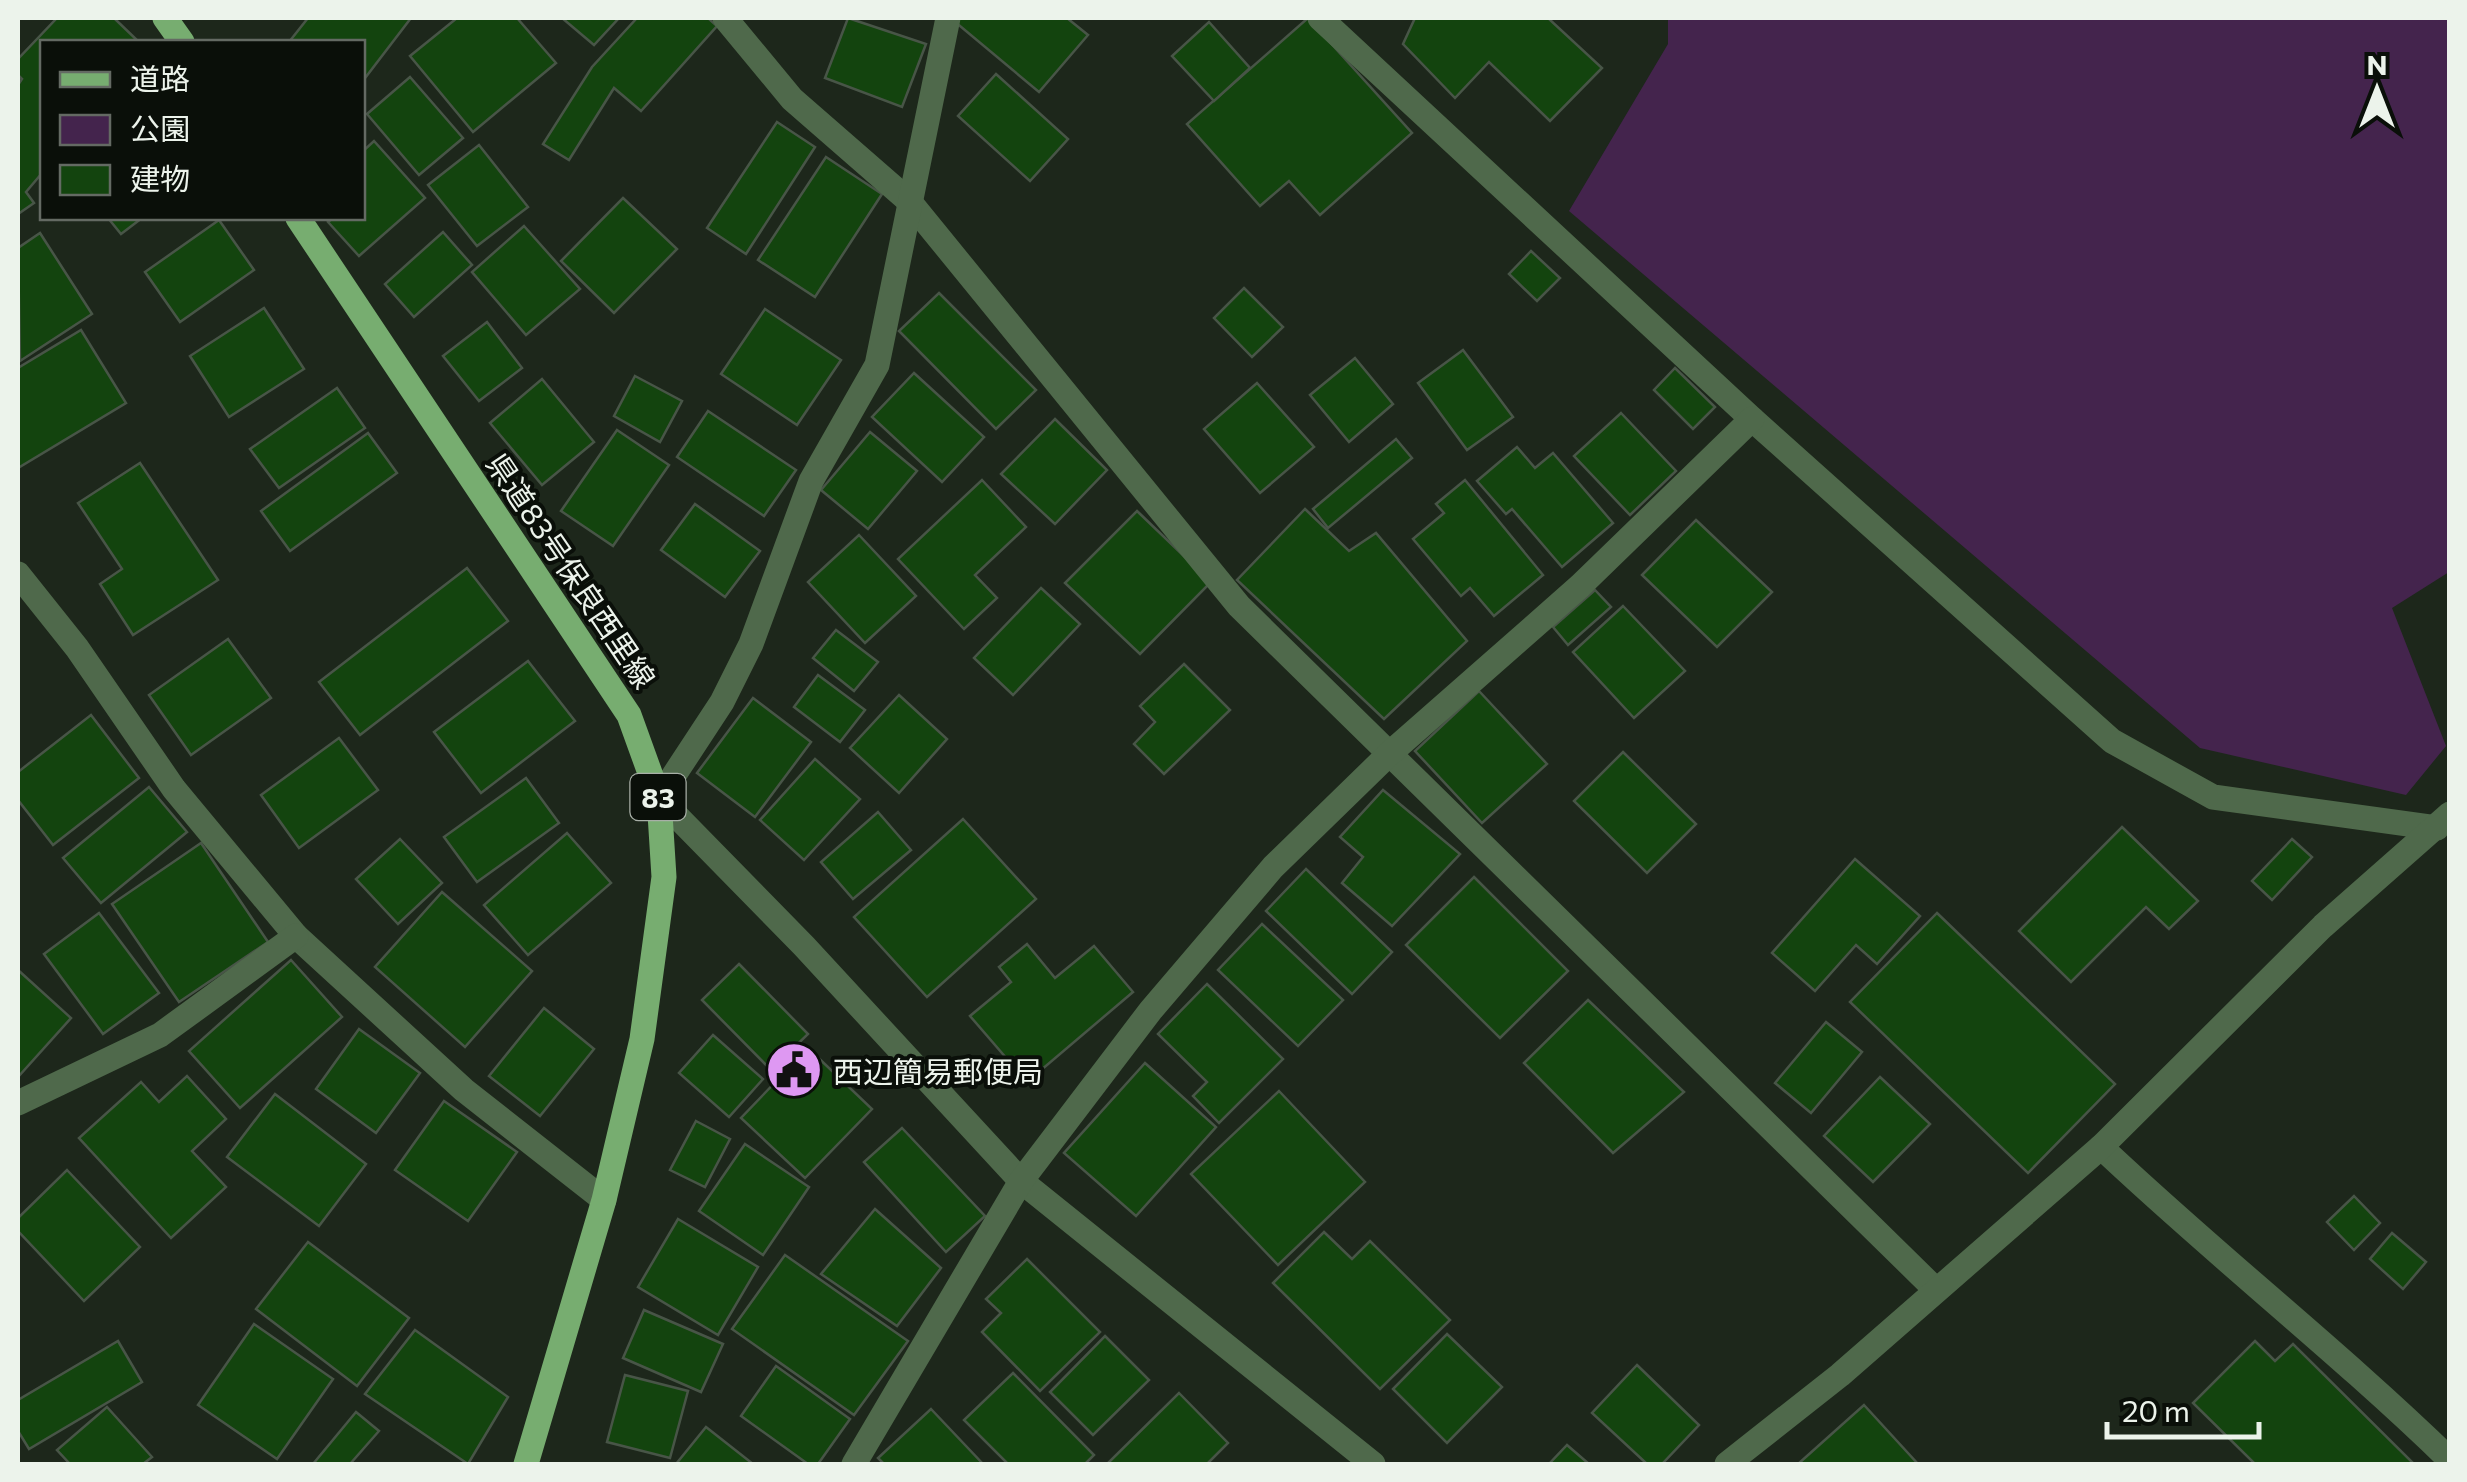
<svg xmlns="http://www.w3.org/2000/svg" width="2467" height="1482" font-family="Commissioner,'Noto Sans JP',sans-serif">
<rect width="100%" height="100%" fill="#1d271b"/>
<polygon fill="#44244d" points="1668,18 2449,18 2449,572 2392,608 2446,746 2406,795 2200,748 1569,211 1668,44"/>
<g fill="#13440e" stroke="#485547" stroke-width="2.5">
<polygon points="57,18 114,18 139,42 42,42 42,173 26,192 34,203 18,214 18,85 22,79 18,75 18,59"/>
<polygon points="308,18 411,18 362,82 362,42 289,42"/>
<polygon points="457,18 517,18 556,63 473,132 410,56"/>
<polygon points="562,18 619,18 594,45"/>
<polygon points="637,18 708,18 717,26 641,111 614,88 569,160 543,144 592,67"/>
<polygon points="848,18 926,44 902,107 825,78"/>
<polygon points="956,18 1067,18 1088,35 1039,92 954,21"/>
<polygon points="1308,18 1412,133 1320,215 1289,181 1260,206 1187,124"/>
<polygon points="1415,18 1548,18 1602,68 1550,121 1489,62 1455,98 1403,44"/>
<polygon points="1209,22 1250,68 1214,101 1172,56"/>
<polygon points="996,74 1068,139 1030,181 958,116"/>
<polygon points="410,77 463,138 419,175 367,114"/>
<polygon points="777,122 815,147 746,254 707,228"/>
<polygon points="374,141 425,198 359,256 328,222 333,218 362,218 362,152"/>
<polygon points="479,145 528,207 477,246 428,185"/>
<polygon points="826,157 882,194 815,297 758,260"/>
<polygon points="623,198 677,249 614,313 561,261"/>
<polygon points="108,218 142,218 121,234"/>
<polygon points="219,220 254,270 180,322 145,272"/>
<polygon points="524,226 580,289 526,335 472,272"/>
<polygon points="443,232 472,265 414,317 385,284"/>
<polygon points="40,233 92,314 20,361 18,248"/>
<polygon points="1531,251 1560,278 1537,301 1509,274"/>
<polygon points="1244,288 1283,327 1252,357 1214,318"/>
<polygon points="939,293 1036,390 996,429 899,331"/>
<polygon points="264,308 304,369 229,417 190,356"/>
<polygon points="765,309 841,360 797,425 721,374"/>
<polygon points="487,322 522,368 479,401 443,356"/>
<polygon points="81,330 126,403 18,468 18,368"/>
<polygon points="1463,350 1513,417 1467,450 1418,383"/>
<polygon points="1355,358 1393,404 1349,442 1310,395"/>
<polygon points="1675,368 1715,407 1693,429 1654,390"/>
<polygon points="914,373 984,437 942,482 872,417"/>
<polygon points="635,376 682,401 660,442 614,416"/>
<polygon points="542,379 594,442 542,485 490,423"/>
<polygon points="1257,383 1314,447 1260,493 1204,429"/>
<polygon points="337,388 365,428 279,488 250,449"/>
<polygon points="708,411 796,470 764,516 677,457"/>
<polygon points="1621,413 1676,471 1630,515 1574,456"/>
<polygon points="1055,419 1107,470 1055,524 1001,474"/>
<polygon points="617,430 669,465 613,546 561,511"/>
<polygon points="870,432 917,471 868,529 821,490"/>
<polygon points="368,433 397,473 290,551 261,511"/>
<polygon points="1396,439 1412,458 1328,528 1313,509"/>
<polygon points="1517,447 1535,468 1553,453 1613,523 1562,567 1512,509 1506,514 1477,481"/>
<polygon points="140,463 218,580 133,635 100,584 122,569 78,503"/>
<polygon points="982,480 1026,527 975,575 997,598 964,629 898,559"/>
<polygon points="1465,480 1543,575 1494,616 1470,588 1461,596 1413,539 1444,513 1436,504"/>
<polygon points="695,504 760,551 725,597 661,550"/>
<polygon points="1305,509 1349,551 1376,533 1467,641 1384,719 1237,580"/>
<polygon points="1137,511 1211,582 1140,654 1065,583"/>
<polygon points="1696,520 1772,592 1717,647 1642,575"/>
<polygon points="859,535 916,596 865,643 808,582"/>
<polygon points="467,568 508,621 360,735 319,682"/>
<polygon points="1041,588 1080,624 1013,695 974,658"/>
<polygon points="1595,590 1611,607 1568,645 1553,627"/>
<polygon points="1623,606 1685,671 1634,718 1573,652"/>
<polygon points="836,630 878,662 854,691 813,658"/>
<polygon points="228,639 271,698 191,755 149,695"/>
<polygon points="528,661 575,721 481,793 434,732"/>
<polygon points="1184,664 1230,710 1164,774 1134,744 1155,722 1140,706"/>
<polygon points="818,675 865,710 840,742 794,707"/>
<polygon points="1479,691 1547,764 1482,823 1415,751"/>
<polygon points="899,695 947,739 899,793 850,748"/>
<polygon points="753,698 811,742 755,817 697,773"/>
<polygon points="91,715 139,778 53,845 18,800 18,772"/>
<polygon points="339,738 378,790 299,848 261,795"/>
<polygon points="1623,752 1696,824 1647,873 1574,801"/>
<polygon points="815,759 860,799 804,860 760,820"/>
<polygon points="526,778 559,823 477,882 444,837"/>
<polygon points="149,787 187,832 101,903 63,858"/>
<polygon points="1383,790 1460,854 1392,926 1342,883 1363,857 1340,837"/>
<polygon points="878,812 911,850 853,899 821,862"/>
<polygon points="963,819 1036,899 927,997 854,917"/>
<polygon points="2122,827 2198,901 2169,929 2146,907 2071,982 2019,931"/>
<polygon points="567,833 611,883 528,955 484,905"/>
<polygon points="400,839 442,883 398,924 356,879"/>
<polygon points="2292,839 2312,857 2272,900 2252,881"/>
<polygon points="201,843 268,942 179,1002 112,904"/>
<polygon points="1855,859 1920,916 1877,964 1856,945 1815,991 1772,953"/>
<polygon points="1306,869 1392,952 1352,994 1266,911"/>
<polygon points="1474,877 1568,971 1500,1038 1406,945"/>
<polygon points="442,892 532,971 465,1047 375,967"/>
<polygon points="99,913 159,993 103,1034 44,954"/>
<polygon points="1937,913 2115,1084 2028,1173 1850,1002"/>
<polygon points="1262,924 1343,1000 1298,1046 1218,970"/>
<polygon points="1027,944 1055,978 1094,946 1133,992 1027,1082 970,1016 1011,982 999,967"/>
<polygon points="291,960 342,1017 240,1108 189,1051"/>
<polygon points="739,964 808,1034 771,1070 702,1000"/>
<polygon points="18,970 71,1018 18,1077"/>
<polygon points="1207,984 1283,1059 1219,1123 1193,1096 1207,1082 1158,1034"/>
<polygon points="1588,1000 1684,1092 1613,1153 1524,1063"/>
<polygon points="544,1008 594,1049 540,1116 489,1076"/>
<polygon points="1826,1022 1862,1052 1811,1113 1775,1083"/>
<polygon points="359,1029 420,1073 376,1133 316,1089"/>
<polygon points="713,1035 763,1079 729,1117 679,1073"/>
<polygon points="808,1048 872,1109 805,1178 741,1118"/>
<polygon points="1145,1063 1216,1127 1136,1216 1064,1153"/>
<polygon points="187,1076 226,1119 192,1151 226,1187 171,1238 79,1138 141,1082 159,1102"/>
<polygon points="1880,1077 1930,1124 1873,1182 1824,1136"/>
<polygon points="1279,1091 1365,1182 1278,1265 1191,1174"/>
<polygon points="275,1094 366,1164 319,1226 227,1157"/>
<polygon points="444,1101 517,1152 468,1221 395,1170"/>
<polygon points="696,1121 730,1139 705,1187 670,1170"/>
<polygon points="902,1128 985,1216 946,1252 864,1162"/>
<polygon points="745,1144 809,1187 763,1255 699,1211"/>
<polygon points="67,1170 140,1247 84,1301 18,1231 18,1218"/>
<polygon points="2354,1196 2380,1223 2354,1250 2327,1222"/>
<polygon points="875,1209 941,1268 897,1326 821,1274"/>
<polygon points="678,1219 758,1267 718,1335 638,1287"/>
<polygon points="1324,1232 1352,1259 1370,1241 1450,1320 1380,1389 1273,1283"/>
<polygon points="2392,1233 2426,1262 2403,1289 2370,1259"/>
<polygon points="308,1242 409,1318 357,1386 256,1309"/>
<polygon points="785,1255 908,1341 854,1415 732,1329"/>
<polygon points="1027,1259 1100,1332 1040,1391 982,1332 1001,1313 986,1299"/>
<polygon points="644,1310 723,1344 701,1392 623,1358"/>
<polygon points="254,1324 333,1379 277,1459 198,1405"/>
<polygon points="415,1330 508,1397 468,1464 365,1394"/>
<polygon points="1447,1334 1502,1387 1447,1443 1393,1389"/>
<polygon points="1105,1336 1149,1380 1093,1435 1050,1392"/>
<polygon points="118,1341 142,1382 29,1449 18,1431 18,1400"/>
<polygon points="2255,1341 2275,1361 2293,1344 2414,1464 2255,1464 2193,1403"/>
<polygon points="1637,1365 1699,1425 1662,1464 1647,1464 1592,1413"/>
<polygon points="776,1366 850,1419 818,1464 808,1464 741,1416"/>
<polygon points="1013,1373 1094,1455 1085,1464 1008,1464 964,1420"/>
<polygon points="625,1375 688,1391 670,1458 607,1442"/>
<polygon points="1179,1393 1228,1443 1207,1464 1107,1464"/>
<polygon points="1864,1405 1918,1464 1798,1464"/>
<polygon points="107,1407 152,1457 143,1464 70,1464 57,1450"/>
<polygon points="931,1409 983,1464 884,1464 878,1458"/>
<polygon points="356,1412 379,1431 350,1464 313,1464"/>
<polygon points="706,1427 753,1464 676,1464"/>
<polygon points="1567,1445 1589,1464 1549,1464"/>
</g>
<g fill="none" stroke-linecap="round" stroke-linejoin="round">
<g stroke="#4f694b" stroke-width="25">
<polyline points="725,18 792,99 909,201 1239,606 1936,1290"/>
<polyline points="948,18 877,365 811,481 751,644 722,702 659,798 804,946 1021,1181 1373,1464"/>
<polyline points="1320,18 1752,419 2112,741 2213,797 2437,828"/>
<polyline points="18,574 77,648 174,789 296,936 464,1090 604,1200"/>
<polyline points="18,1103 160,1035 296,936"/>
<path d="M2101 1147C2215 1255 2338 1351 2450 1460"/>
<polyline points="854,1464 1021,1181 1151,1010 1273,867 1388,755 1580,586 1752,419"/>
<polyline points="1727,1464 1840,1375 2101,1147 2323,926 2450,814"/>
</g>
<g stroke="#77ad70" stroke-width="25">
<polyline points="165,18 182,42"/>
<polyline points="298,218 629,715 659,798 664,877 642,1039 604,1200 526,1464"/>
</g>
</g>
<defs>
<g id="civic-disc" transform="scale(2.875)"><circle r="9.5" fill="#de98f2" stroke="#0a0f09"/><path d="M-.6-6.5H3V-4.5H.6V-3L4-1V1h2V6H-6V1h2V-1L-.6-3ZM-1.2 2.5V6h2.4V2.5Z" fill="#111"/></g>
</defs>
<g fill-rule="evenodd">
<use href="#civic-disc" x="794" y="1070"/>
</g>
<g text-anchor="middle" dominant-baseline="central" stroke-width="8" stroke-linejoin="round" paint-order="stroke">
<rect fill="#0a0f09" stroke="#a8afa7" stroke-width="2.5" x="630.5" y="774" width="55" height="46" rx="8"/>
<g font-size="28" font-weight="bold" fill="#ecf3eb">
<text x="658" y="797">83</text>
</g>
<g font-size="30" fill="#ecf3eb" stroke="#0a0f09">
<text transform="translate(572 570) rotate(56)">県道83号保良西里線</text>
</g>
<g font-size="30" fill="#ecf3eb" stroke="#0a0f09" text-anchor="start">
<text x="833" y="1070">西辺簡易郵便局</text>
</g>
</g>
<rect width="2467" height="1482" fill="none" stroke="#ecf3eb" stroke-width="40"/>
<rect x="40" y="40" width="325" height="180" fill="#0a0f09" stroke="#646a63" stroke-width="2.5"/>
<rect x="60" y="72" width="50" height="15" fill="#77ad70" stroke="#646a63" stroke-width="2.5"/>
<text x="130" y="90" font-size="30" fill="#ecf3eb">道路</text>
<rect x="60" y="115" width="50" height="30" fill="#44244d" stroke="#646a63" stroke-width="2.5"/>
<text x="130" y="140" font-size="30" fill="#ecf3eb">公園</text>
<rect x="60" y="165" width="50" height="30" fill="#13440e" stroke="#646a63" stroke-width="2.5"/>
<text x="130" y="190" font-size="30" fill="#ecf3eb">建物</text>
<g transform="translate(2377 90)" stroke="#0a0f09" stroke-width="8" paint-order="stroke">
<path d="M0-8L18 38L0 25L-18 38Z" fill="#ecf3eb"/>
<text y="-15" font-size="28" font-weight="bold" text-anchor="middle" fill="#ecf3eb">N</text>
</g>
<path d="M2107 1422v15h152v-15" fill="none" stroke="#ecf3eb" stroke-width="5"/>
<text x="2122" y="1422" font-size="30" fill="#ecf3eb" stroke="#0a0f09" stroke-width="8" paint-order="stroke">20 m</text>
</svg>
